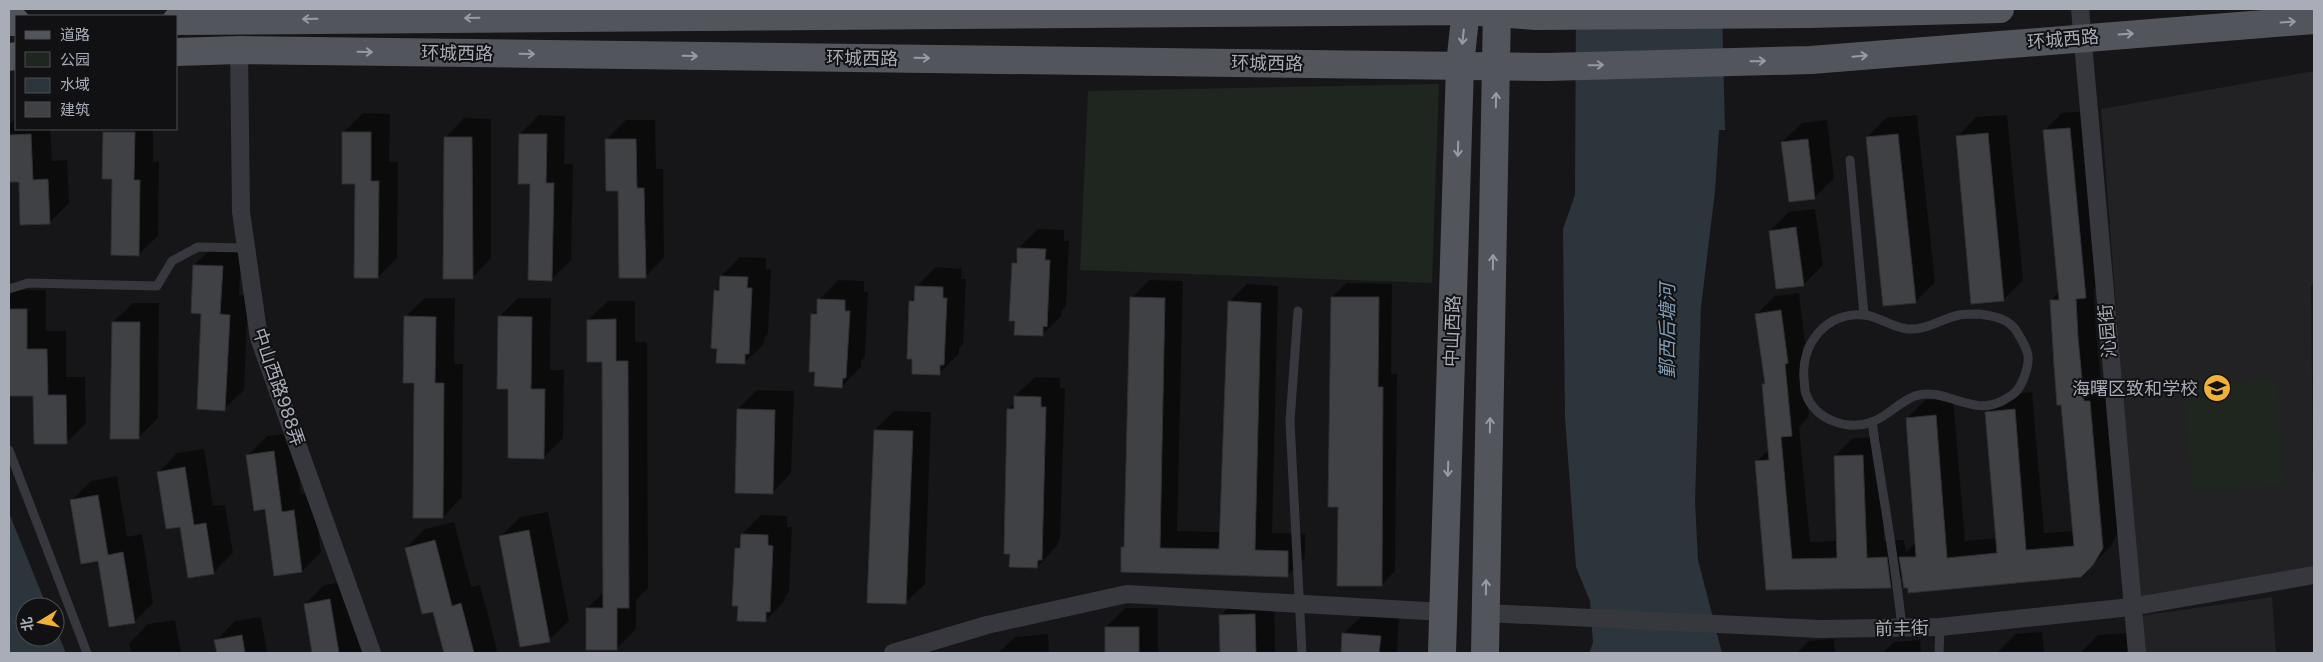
<svg xmlns="http://www.w3.org/2000/svg" width="2323" height="662" font-family="Inter,'Noto Sans SC',sans-serif">
<rect width="100%" height="100%" fill="#161618"/>
<g fill="#222225">
<polygon points="2314,71 2314,284 2311,286 2314,569 2138,598 2101,109"/>
<polygon points="2272,597 2276,653 2145,653 2140,616"/>
</g>
<g fill="#1e261f">
<polygon points="1439,84 1432,283 1080,270 1088,91"/>
<polygon points="2277,379 2284,485 2191,491 2184,385"/>
</g>
<g fill="#2c353c">
<polygon points="1576,9 1722,9 1725,130 1719,130 1715,191 1701,307 1695,502 1698,560 1722,653 1589,653 1593,643 1590,601 1576,567 1565,417 1563,229 1575,195"/>
<polygon points="9,513 47,607 25,607 25,637 55,637 55,627 66,653 9,653"/>
</g>
<g fill="#0007">
<polygon points="2088,111 2103,279 2094,289 2095,319 2101,384 2107,384 2120,529 2111,546 2093,564 1909,587 1903,575 1890,587 1767,589 1756,462 1770,448 1764,385 1766,382 1757,314 1775,296 1799,293 1805,344 1803,347 1809,417 1799,427 1810,542 1838,541 1835,456 1853,438 1880,437 1884,541 1904,540 1906,552 1916,542 1907,418 1925,400 1953,398 1965,541 1997,538 1987,412 2004,395 2032,392 2044,533 2074,531 2051,301 2059,292 2044,131 2062,113"/>
<polygon points="363,113 390,114 389,162 398,162 397,258 378,277 344,132"/>
<polygon points="539,115 565,116 564,164 573,164 571,260 552,279 520,134"/>
<polygon points="1917,115 1935,282 1915,302 1867,137 1886,118"/>
<polygon points="2007,115 2023,280 2003,300 1957,137 1976,117"/>
<polygon points="16,118 16,129 50,129 52,161 67,160 69,203 49,223 20,180 9,181 9,125"/>
<polygon points="464,118 491,119 491,258 472,278 445,138"/>
<polygon points="626,120 655,120 656,169 663,169 664,258 645,277 619,190 607,139"/>
<polygon points="1827,120 1834,178 1815,197 1782,142 1802,123"/>
<polygon points="107,129 153,129 153,162 159,161 158,236 138,255 114,178 104,132"/>
<polygon points="1815,209 1823,265 1803,285 1770,231 1789,212"/>
<polygon points="1038,229 1064,230 1064,241 1069,241 1066,306 1062,310 1061,316 1042,335 1016,319 1013,263 1018,258 1019,248"/>
<polygon points="214,246 242,247 239,295 248,296 244,390 224,409 194,265"/>
<polygon points="740,257 766,258 766,269 771,269 768,334 764,338 764,344 744,363 715,291 721,285 721,276"/>
<polygon points="936,267 962,269 961,279 966,279 963,344 959,348 959,354 939,373 910,301 916,296 916,287"/>
<polygon points="838,280 864,281 864,292 868,292 865,357 861,361 861,367 842,386 816,371 813,314 818,308 819,300"/>
<polygon points="1149,280 1183,281 1177,531 1220,532 1229,302 1247,284 1278,286 1272,533 1305,534 1305,558 1287,576 1123,547 1126,544 1132,298"/>
<polygon points="1346,283 1392,284 1391,374 1397,374 1395,571 1381,585 1339,506 1332,297"/>
<polygon points="12,290 46,290 46,331 66,331 66,377 85,377 86,423 66,443 34,395 9,350 9,294"/>
<polygon points="425,298 455,298 454,364 463,364 462,497 443,517 415,382 405,317"/>
<polygon points="518,298 551,298 550,370 564,370 563,438 543,458 510,388 499,317"/>
<polygon points="608,301 635,301 635,342 647,342 648,588 636,600 636,629 617,648 587,608 604,592 603,360 588,320"/>
<polygon points="133,303 159,303 158,418 138,438 113,322"/>
<polygon points="1035,377 1060,378 1060,388 1065,388 1060,539 1056,547 1037,567 1008,410 1015,403 1015,396"/>
<polygon points="757,390 794,391 791,473 772,493 738,409"/>
<polygon points="894,411 931,412 925,584 905,603 875,430"/>
<polygon points="293,433 301,494 313,492 321,552 302,571 247,456 267,436"/>
<polygon points="204,449 213,506 225,505 233,553 214,572 181,526 158,473 177,453"/>
<polygon points="117,476 127,537 142,534 153,603 134,622 99,560 72,500 91,481"/>
<polygon points="548,512 569,621 549,640 500,537 520,517"/>
<polygon points="761,515 787,516 787,527 792,527 789,592 785,596 784,602 765,621 736,549 741,543 742,534"/>
<polygon points="454,522 471,587 480,585 497,650 493,653 445,653 433,610 406,548 425,529"/>
<polygon points="349,581 373,653 314,653 305,604 324,585"/>
<polygon points="1274,595 1275,653 1221,653 1221,615 1240,596"/>
<polygon points="1125,608 1158,608 1158,653 1106,653 1106,627"/>
<polygon points="1363,615 1399,617 1397,653 1342,653 1343,634"/>
<polygon points="261,617 267,653 218,653 216,641 235,621"/>
<polygon points="175,620 181,653 131,653 129,644 148,624"/>
<polygon points="2042,632 2044,653 1997,653 2016,634"/>
<polygon points="2130,633 2131,653 2080,653 2098,635"/>
<polygon points="1048,634 1049,653 998,653 1015,637"/>
<polygon points="1834,639 1835,653 1797,653 1809,641"/>
<polygon points="1920,640 1921,653 1883,653 1894,642"/>
</g>
<g fill="#404145" stroke="#303034">
<polygon points="2070,128 2086,298 2076,299 2078,337 2084,401 2090,401 2103,548 2093,565 2081,577 1908,593 1908,588 1904,588 1899,557 1916,557 1906,418 1936,415 1947,558 1997,553 1985,412 2015,409 2026,550 2074,546 2061,405 2057,405 2054,365 2050,300 2059,300 2043,130"/>
<polygon points="103,132 135,132 134,180 140,180 139,256 111,255 112,179 102,179"/>
<polygon points="342,132 371,132 371,181 379,181 378,278 354,278 355,184 342,184"/>
<polygon points="1988,133 2004,301 1971,304 1956,136"/>
<polygon points="31,134 33,180 48,179 50,224 20,225 19,182 9,182 9,135"/>
<polygon points="519,134 547,134 546,183 554,183 552,281 528,280 530,184 518,184"/>
<polygon points="1898,134 1916,303 1883,306 1866,137"/>
<polygon points="444,137 472,137 473,279 443,279"/>
<polygon points="605,139 636,139 637,188 644,188 646,278 619,278 618,191 606,191"/>
<polygon points="1808,139 1815,199 1789,202 1781,142"/>
<polygon points="1796,227 1804,286 1776,289 1769,231"/>
<polygon points="1017,248 1046,249 1045,260 1050,260 1047,327 1043,326 1043,336 1014,335 1015,321 1009,321 1012,263 1017,263"/>
<polygon points="193,265 223,266 220,314 230,315 225,411 197,409 201,314 191,313"/>
<polygon points="720,276 748,277 747,288 752,288 749,354 745,354 745,364 716,363 717,349 711,348 714,290 719,291"/>
<polygon points="915,286 943,287 943,298 947,298 944,365 940,365 940,375 912,374 912,359 907,359 909,301 914,301"/>
<polygon points="1130,297 1165,298 1160,548 1219,549 1228,301 1261,303 1255,550 1288,551 1288,577 1121,572 1121,547 1124,547"/>
<polygon points="1331,297 1379,297 1378,387 1383,387 1382,586 1337,586 1338,507 1328,507"/>
<polygon points="817,299 845,300 845,311 850,311 846,378 843,378 842,388 814,386 815,372 809,372 811,314 817,314"/>
<polygon points="9,309 27,309 27,349 47,349 48,395 66,395 67,444 34,444 33,396 9,396"/>
<polygon points="1781,310 1788,363 1785,364 1792,436 1781,437 1792,559 1837,558 1834,456 1863,455 1867,558 1887,557 1891,588 1766,590 1755,461 1769,460 1762,384 1765,384 1755,314"/>
<polygon points="404,316 436,317 435,383 444,383 443,518 413,518 414,383 403,383"/>
<polygon points="498,316 532,317 531,389 545,389 544,459 508,458 508,389 497,389"/>
<polygon points="616,319 616,361 628,361 629,608 617,608 617,650 586,650 586,608 603,608 602,362 587,362 587,320"/>
<polygon points="112,322 140,322 139,439 110,439"/>
<polygon points="1014,396 1041,397 1041,407 1046,407 1042,560 1038,560 1037,568 1009,567 1010,554 1004,554 1007,409 1014,409"/>
<polygon points="737,409 775,410 773,494 735,493"/>
<polygon points="874,430 913,431 906,604 867,603"/>
<polygon points="274,451 282,512 294,510 302,572 274,576 265,509 254,511 246,455"/>
<polygon points="185,467 194,525 206,523 214,574 188,578 180,527 166,529 157,472"/>
<polygon points="98,495 108,555 123,552 135,623 109,627 98,561 81,564 70,500"/>
<polygon points="529,530 550,642 520,647 499,536"/>
<polygon points="741,534 768,535 768,545 773,546 770,612 766,612 766,622 737,621 738,606 732,606 735,548 740,548"/>
<polygon points="435,540 452,606 461,603 474,653 444,653 433,612 422,614 405,548"/>
<polygon points="330,599 339,653 312,653 304,604"/>
<polygon points="1255,614 1256,653 1220,653 1219,615"/>
<rect x="1105" y="627" width="34" height="26"/>
<polygon points="1342,633 1381,636 1379,653 1341,653"/>
<polygon points="242,635 245,653 217,653 214,640"/>
</g>
<g fill="none" stroke-linecap="round" stroke-linejoin="round">
<g stroke="#37383d" stroke-width="9">
<polyline points="1850,160 1864,315"/>
<polyline points="9,289 28,283 157,286 172,261 198,247 246,248"/>
<polyline points="1298,311 1290,421 1302,653"/>
<path d="M1978 314C1993 316 2009 318 2017 332 2029 351 2032 358 2023 380 2018 392 2013 395 2002 401 1972 417 1944 386 1915 396 1899 402 1888 416 1872 422 1848 431 1815 420 1806 394 1804 390 1805 384 1804 379 1801 343 1827 311 1865 315 1880 317 1893 328 1908 329 1927 330 1941 319 1959 315 1965 314 1972 314 1978 314Z"/>
<path d="M1872 422C1882 491 1895 559 1902 628"/>
<polyline points="9,450 87,653"/>
<polyline points="1939,653 1940,627"/>
</g>
<g stroke="#37383d" stroke-width="18">
<polyline points="2080,9 2137,653"/>
<polyline points="239,50 241,212 259,338 372,653"/>
<polyline points="1486,613 1820,629 1940,627 2131,607 2314,575"/>
<polyline points="893,653 987,625 1127,594 1444,612"/>
</g>
<g stroke="#53555c" stroke-width="28">
<polyline points="176,21 1466,11 1536,16 1810,14 2000,9"/>
<polyline points="9,22 16,22"/>
<polyline points="176,52 239,50 1547,67 1811,60 2314,20"/>
<polyline points="9,57 16,56"/>
<polyline points="1442,653 1460,65 1466,9"/>
<polyline points="1485,653 1497,9"/>
</g>
</g>
<defs><path id="oneway-shaft" d="M-6 0H5M1.5-3L5.5 0L1.5 3" fill="none" stroke-width="1.6" stroke-linecap="round" stroke-linejoin="round" transform="scale(1.25)"/></defs>
<g stroke="#979ba6">
<use href="#oneway-shaft" transform="translate(472 18) rotate(179)"/>
<use href="#oneway-shaft" transform="translate(310 19) rotate(179)"/>
<use href="#oneway-shaft" transform="translate(2288 22) rotate(-4)"/>
<use href="#oneway-shaft" transform="translate(2126 34) rotate(-4)"/>
<use href="#oneway-shaft" transform="translate(1463 37) rotate(96)"/>
<use href="#oneway-shaft" transform="translate(365 52) rotate(1)"/>
<use href="#oneway-shaft" transform="translate(527 54) rotate(1)"/>
<use href="#oneway-shaft" transform="translate(690 56) rotate(1)"/>
<use href="#oneway-shaft" transform="translate(1860 56) rotate(-5)"/>
<use href="#oneway-shaft" transform="translate(922 58) rotate(1)"/>
<use href="#oneway-shaft" transform="translate(1758 61) rotate(-1)"/>
<use href="#oneway-shaft" transform="translate(1596 65) rotate(-1)"/>
<use href="#oneway-shaft" transform="translate(1496 100) rotate(-89)"/>
<use href="#oneway-shaft" transform="translate(1458 149) rotate(92)"/>
<use href="#oneway-shaft" transform="translate(1493 262) rotate(-89)"/>
<use href="#oneway-shaft" transform="translate(1490 425) rotate(-89)"/>
<use href="#oneway-shaft" transform="translate(1448 469) rotate(92)"/>
<use href="#oneway-shaft" transform="translate(1486 587) rotate(-89)"/>
</g>
<defs>
<g id="school-disc" transform="scale(1.4375)"><circle r="9.5" fill="#f2b134" stroke="#111113"/><path d="M0-5L7-2L0 1L-7-2ZM-4 1L0 2.5L4 1V4Q0 6-4 4Z" fill="#111"/></g>
</defs>
<g fill-rule="evenodd">
<use href="#school-disc" x="2217" y="388"/>
</g>
<g text-anchor="middle" dominant-baseline="central" stroke-width="4" stroke-linejoin="round" paint-order="stroke">
<g font-size="18" fill="#a8adb8" stroke="#111113">
<text transform="translate(2063 39) rotate(-5)">环城西路</text>
<text transform="translate(457 53) rotate(1)">环城西路</text>
<text transform="translate(862 58) rotate(1)">环城西路</text>
<text transform="translate(1267 63) rotate(1)">环城西路</text>
<text transform="translate(1452 331) rotate(-88)">中山西路</text>
<text transform="translate(2107 331) rotate(-95)">沁园街</text>
<text transform="translate(279 387) rotate(71)">中山西路988弄</text>
<text transform="translate(1902 628) rotate(-1)">前丰街</text>
</g>
<g font-size="18" fill="#a8adb8" stroke="#111113" text-anchor="end">
<text x="2198" y="388">海曙区致和学校</text>
</g>
<g font-size="19" font-style="italic" fill="#7f9bb3" stroke="#111113">
<text transform="translate(1667 331) rotate(-90)">鄞西后塘河</text>
</g>
</g>
<rect width="2323" height="662" fill="none" stroke="#a8adb8" stroke-width="20"/>
<rect x="15" y="15" width="162" height="115" fill="#111113" stroke="#4d4f55"/>
<rect x="25" y="31" width="25" height="8" fill="#53555c" stroke="#4d4f55"/>
<text x="60" y="40" font-size="15" fill="#a8adb8">道路</text>
<rect x="25" y="52" width="25" height="15" fill="#1e261f" stroke="#4d4f55"/>
<text x="60" y="65" font-size="15" fill="#a8adb8">公园</text>
<rect x="25" y="78" width="25" height="15" fill="#2c353c" stroke="#4d4f55"/>
<text x="60" y="90" font-size="15" fill="#a8adb8">水域</text>
<rect x="25" y="102" width="25" height="15" fill="#404145" stroke="#4d4f55"/>
<text x="60" y="115" font-size="15" fill="#a8adb8">建筑</text>
<g transform="translate(40 622) rotate(260)"><circle r="24" fill="#111113" stroke="#4d4f55"/>
<path d="M0-4L9 19L0 12L-9 19Z" fill="#f2b134"/>
<text y="-8" font-size="14" font-weight="bold" text-anchor="middle" fill="#a8adb8">北</text>
</g>
</svg>
